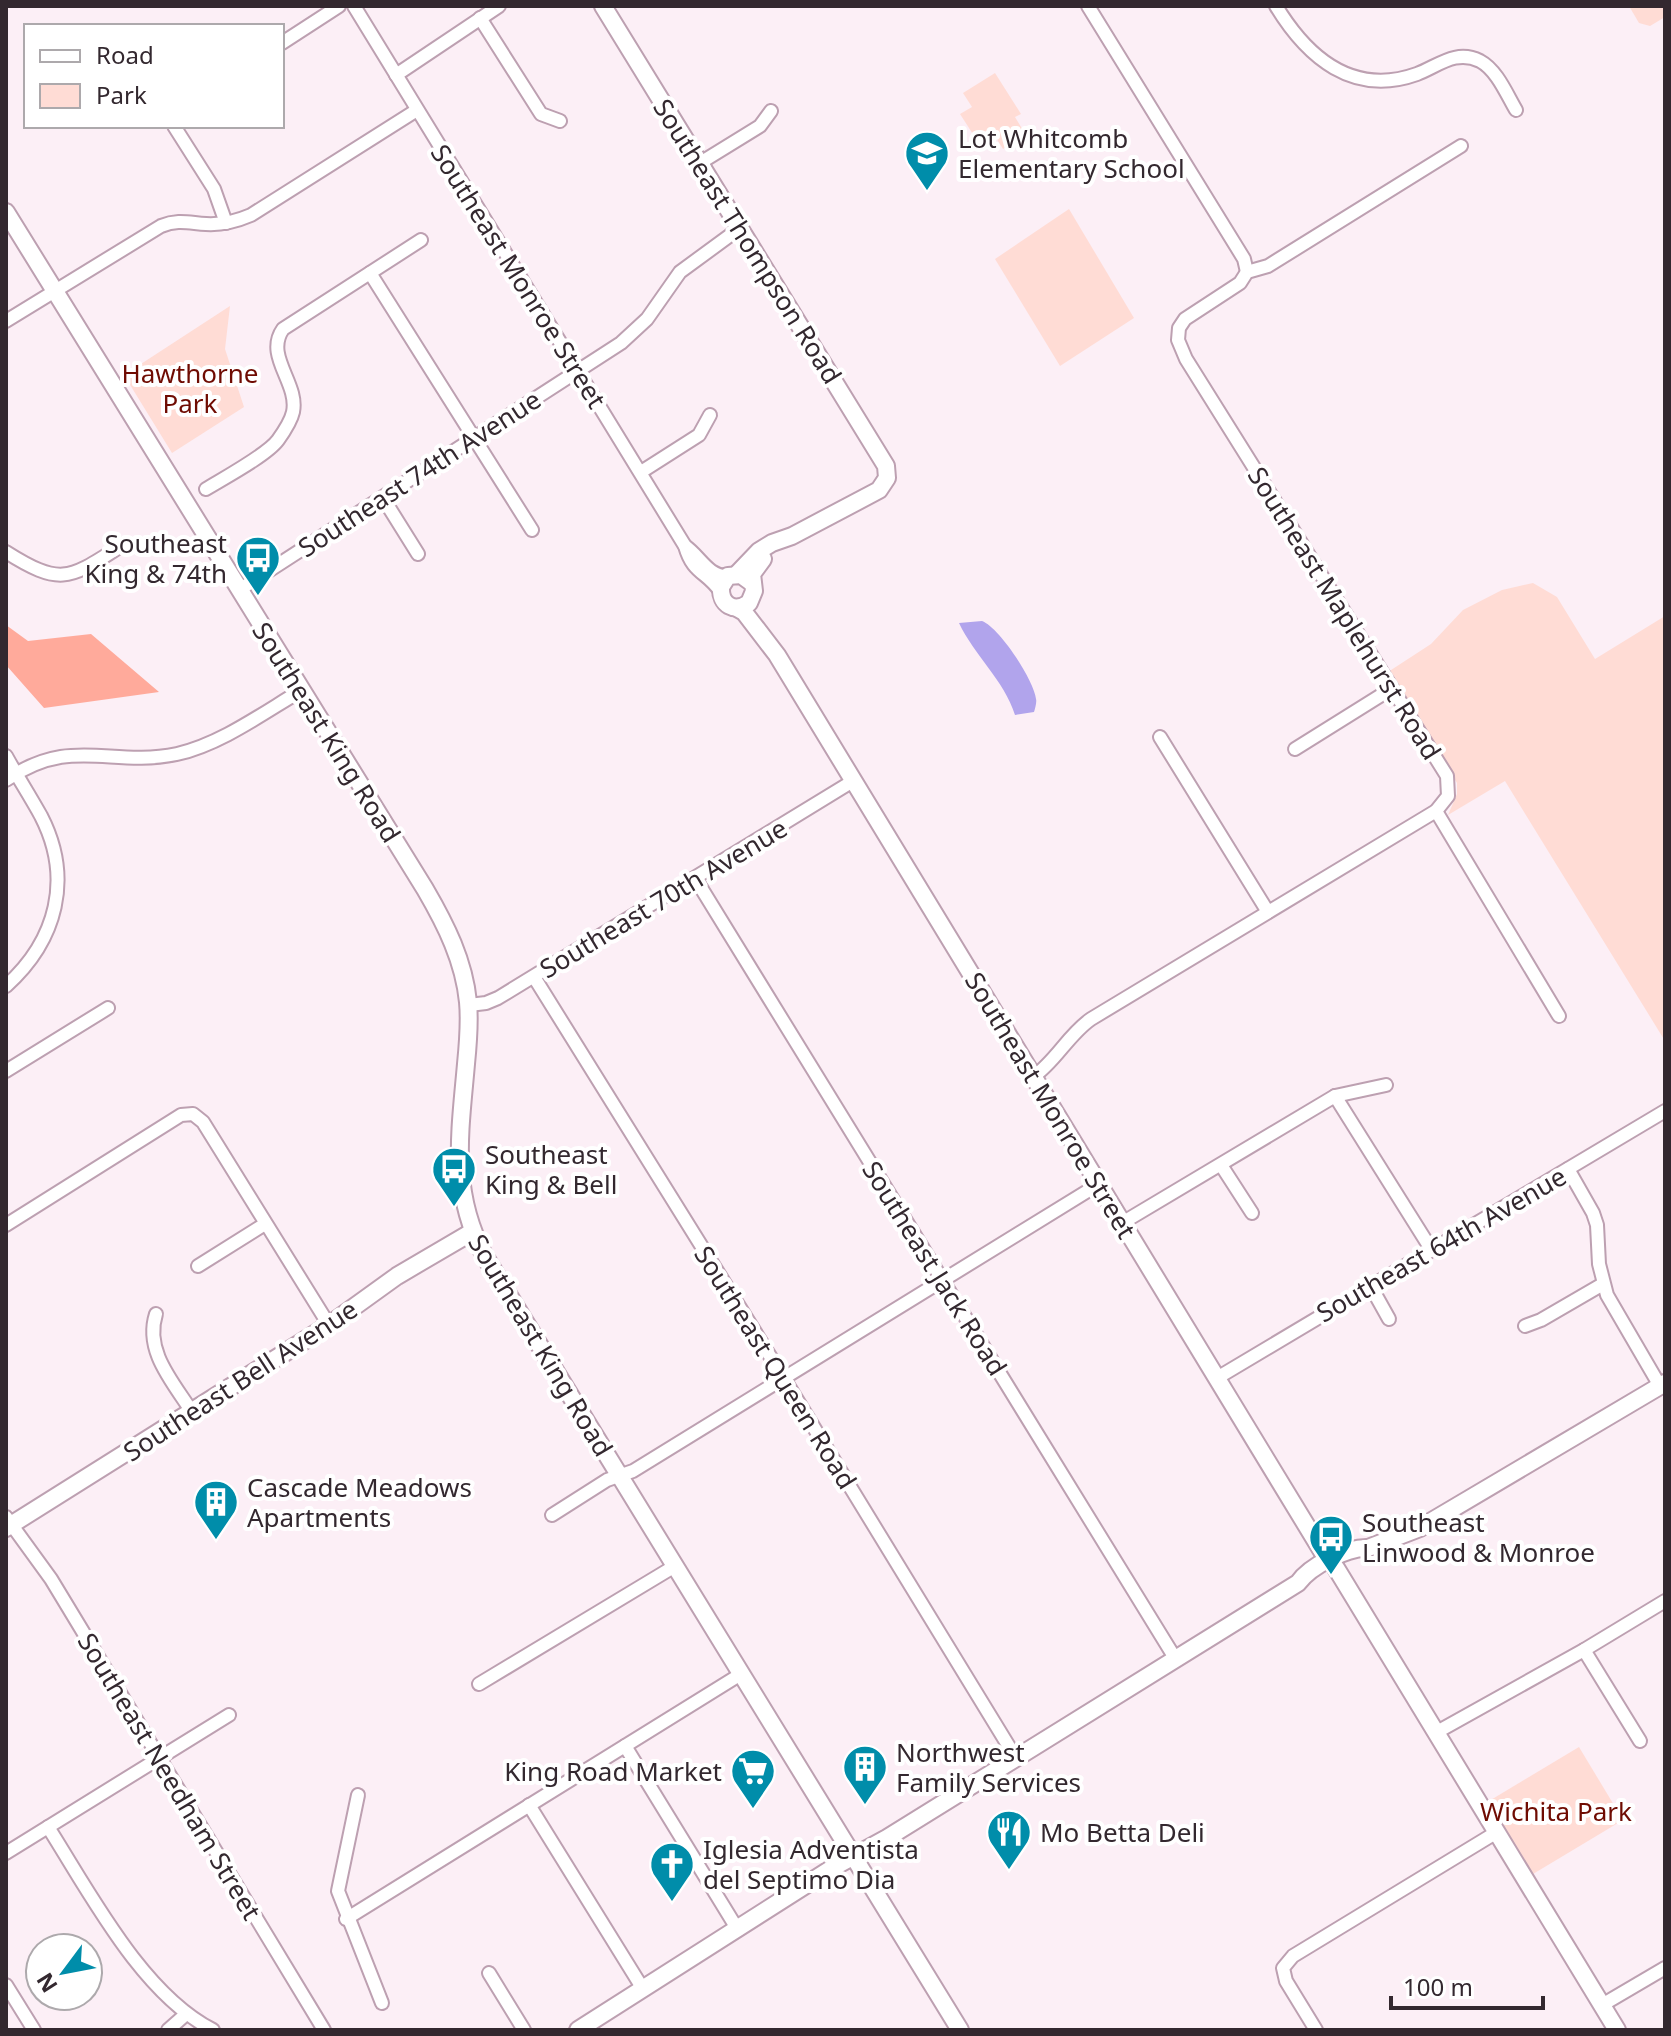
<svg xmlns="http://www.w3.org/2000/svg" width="1671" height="2036" font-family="'Noto Sans',sans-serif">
<rect width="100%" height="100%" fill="#fceff6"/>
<g fill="#ffdcd5">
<polygon points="1629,6 1665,6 1665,17 1650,26 1639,23"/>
<polygon points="995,73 1021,114 1015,117 1026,135 1003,149 993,133 978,142 960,114 972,107 963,93"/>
<polygon points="1069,209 1134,318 1060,366 995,259"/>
<polygon points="230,306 225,349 244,407 172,453 124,375"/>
<polygon points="1533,583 1557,597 1595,659 1665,616 1665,1041 1505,781 1448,815 1457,794 1457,783 1388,672 1431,644 1463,610 1502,590"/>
<polygon points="1579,1747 1623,1820 1533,1874 1489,1801"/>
</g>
<polygon fill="#ffaa9b" points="6,625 28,641 91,634 159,692 44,708 6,665"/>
<path fill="#b1a4ec" d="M982 621C999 627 1034 680 1036 699 1037 702 1035 709 1034 712L1015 715C1004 680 974 655 959 623Z"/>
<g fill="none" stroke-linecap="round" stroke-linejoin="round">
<g stroke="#bda0b1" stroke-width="16">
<g id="street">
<path d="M354 6 685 546C693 574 706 571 720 591"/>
<polyline points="1088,6 1244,259 1247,272"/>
<path d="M1276 6C1307 57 1353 97 1417 74 1438 66 1456 49 1480 61 1497 70 1507 95 1516 110"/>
<polyline points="480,18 541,114 560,121"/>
<polyline points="282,43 339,6"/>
<polyline points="396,75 499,6"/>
<polyline points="174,126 214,189 226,223"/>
<polyline points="700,163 760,126 771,111"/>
<polyline points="370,273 532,530"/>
<path d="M6 321 161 226C178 219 189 223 206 224 222 225 237 221 251 215L417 110"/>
<polyline points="641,472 699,435 710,415"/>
<path d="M206 489C224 478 267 455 278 440 283 433 291 421 293 412 299 383 264 356 283 329L421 240"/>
<polyline points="383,498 418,554"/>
<path d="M685 546C700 556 708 577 728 576"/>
<path d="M6 552C63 588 70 578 124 544"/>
<polyline points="239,590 621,343 647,319 680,272 740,228"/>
<polyline points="1160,737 1268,912"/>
<polyline points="1295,749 1391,689"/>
<path d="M6 756C17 776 30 796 41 816 73 878 57 940 6 986"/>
<path d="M6 780C72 735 110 768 177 754 221 744 263 713 302 690"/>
<polyline points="1436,811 1559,1016"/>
<polyline points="695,878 1175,1658"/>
<polyline points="534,977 783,1377 1016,1758"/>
<polyline points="469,1005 486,1003 498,998 853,781"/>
<polyline points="6,1071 108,1008"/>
<path d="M1033 1077C1056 1061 1068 1035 1091 1019L1436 811 1448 796 1447 776 1186 359 1178 340 1179 328 1185 319 1240 283 1247 272 1268 266 1461 146"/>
<polyline points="1335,1096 1431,1249"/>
<polyline points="1221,1165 1252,1213"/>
<polyline points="1568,1169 1593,1213 1597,1225 1599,1264 1607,1295 1660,1386"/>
<polyline points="1122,1223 1335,1096 1386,1085"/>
<polyline points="6,1225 181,1115 193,1114 203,1122 329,1325"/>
<polyline points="198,1266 265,1224"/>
<polyline points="1370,1285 1389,1319"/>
<path d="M156 1314C144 1351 173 1382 192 1412"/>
<polyline points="1525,1326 1541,1320 1603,1284"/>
<polyline points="1217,1378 1665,1111"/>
<polyline points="552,1515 607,1480 633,1471 1099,1184"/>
<polyline points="6,1517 51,1579 324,2030"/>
<polyline points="1584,1650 1640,1741"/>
<polyline points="479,1684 675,1566"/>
<polyline points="1437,1732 1584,1650 1665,1601"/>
<polyline points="625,1746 738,1930"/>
<polyline points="358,1795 338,1891 382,2003"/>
<polyline points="529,1805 643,1989"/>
<path d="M48 1827C90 1893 142 1994 213 2030"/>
<polyline points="6,1853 229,1715"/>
<polyline points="346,1919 741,1674"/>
<polyline points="489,1973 524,2030"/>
<polyline points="6,1985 34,2030"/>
<polyline points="1602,2005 1665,1968"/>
<polyline points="168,2030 185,2015"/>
<polyline points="1316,2030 1286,1981 1283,1968 1293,1956 1497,1832"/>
</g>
</g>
<g stroke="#bda0b1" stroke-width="20">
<g id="secondary">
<polyline points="603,6 886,466 887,478 879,490 792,536 772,543 759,551 737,574"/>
<path d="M6 212 425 889C446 925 464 961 468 1002 470 1023 468 1044 466 1064 460 1133 450 1190 484 1255L960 2030"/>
<path d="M752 583 741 575 728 576 721 587C720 605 734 613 749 603L754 591 752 574 763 559"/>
<polyline points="737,608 744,612 777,655 1328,1561"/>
<polyline points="6,1528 329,1325 397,1276 472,1232"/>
<polyline points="1336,1568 1617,2030"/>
<path d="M578 2030 834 1867 887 1838 1298 1583C1310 1566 1347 1547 1368 1548L1420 1528 1665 1383"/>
</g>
</g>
<use href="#street" stroke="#fff" stroke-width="12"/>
<use href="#secondary" stroke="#fff" stroke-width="16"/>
</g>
<defs>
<g id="school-pin" transform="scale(2.3)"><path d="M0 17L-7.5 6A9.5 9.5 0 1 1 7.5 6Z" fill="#008daa" stroke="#fff"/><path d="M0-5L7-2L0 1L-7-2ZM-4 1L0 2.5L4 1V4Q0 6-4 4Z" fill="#fff"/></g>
<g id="bus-pin" transform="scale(2.3)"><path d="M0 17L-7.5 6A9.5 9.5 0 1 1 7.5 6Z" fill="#008daa" stroke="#fff"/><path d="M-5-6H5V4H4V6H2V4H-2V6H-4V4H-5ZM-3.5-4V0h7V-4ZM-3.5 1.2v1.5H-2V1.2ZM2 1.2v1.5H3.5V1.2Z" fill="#fff"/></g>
<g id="building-pin" transform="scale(2.3)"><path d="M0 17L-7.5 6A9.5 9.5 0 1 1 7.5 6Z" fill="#008daa" stroke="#fff"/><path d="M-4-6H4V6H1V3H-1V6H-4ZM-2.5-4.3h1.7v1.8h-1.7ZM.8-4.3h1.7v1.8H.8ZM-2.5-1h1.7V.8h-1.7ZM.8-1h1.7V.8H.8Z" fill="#fff"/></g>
<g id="supermarket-pin" transform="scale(2.3)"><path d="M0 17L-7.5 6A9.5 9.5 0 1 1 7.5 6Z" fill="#008daa" stroke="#fff"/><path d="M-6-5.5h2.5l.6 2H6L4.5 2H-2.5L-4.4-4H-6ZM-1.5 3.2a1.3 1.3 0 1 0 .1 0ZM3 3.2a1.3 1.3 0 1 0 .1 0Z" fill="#fff"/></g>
<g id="restaurant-pin" transform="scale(2.3)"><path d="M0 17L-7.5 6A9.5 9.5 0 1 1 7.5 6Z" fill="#008daa" stroke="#fff"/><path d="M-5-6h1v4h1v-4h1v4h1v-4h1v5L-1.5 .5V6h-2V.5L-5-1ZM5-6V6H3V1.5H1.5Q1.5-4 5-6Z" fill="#fff"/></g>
<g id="church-pin" transform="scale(2.3)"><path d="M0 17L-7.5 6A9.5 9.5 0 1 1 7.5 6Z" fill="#008daa" stroke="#fff"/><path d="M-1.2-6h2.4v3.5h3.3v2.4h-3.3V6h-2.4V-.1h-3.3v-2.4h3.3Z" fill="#fff"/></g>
</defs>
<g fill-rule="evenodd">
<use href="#school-pin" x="927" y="153"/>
<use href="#bus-pin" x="258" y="558"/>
<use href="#bus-pin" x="454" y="1169"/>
<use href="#building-pin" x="216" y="1502"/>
<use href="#bus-pin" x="1331" y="1537"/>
<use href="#building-pin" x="865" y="1767"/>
<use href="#supermarket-pin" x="753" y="1771"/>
<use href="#restaurant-pin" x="1009" y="1832"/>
<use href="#church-pin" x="672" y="1864"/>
</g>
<g text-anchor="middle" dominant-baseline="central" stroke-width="8" stroke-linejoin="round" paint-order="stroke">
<g font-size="26" fill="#33282f" stroke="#fff" text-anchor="start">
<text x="958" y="138">Lot Whitcomb<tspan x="958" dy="30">Elementary School</tspan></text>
<text x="227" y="543" text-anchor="end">Southeast<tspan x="227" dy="30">King &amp; 74th</tspan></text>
<text x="485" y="1154">Southeast<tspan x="485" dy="30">King &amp; Bell</tspan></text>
<text x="247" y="1487">Cascade Meadows<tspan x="247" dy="30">Apartments</tspan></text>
<text x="1362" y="1522">Southeast<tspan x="1362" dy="30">Linwood &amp; Monroe</tspan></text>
<text x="896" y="1752">Northwest<tspan x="896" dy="30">Family Services</tspan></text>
<text x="722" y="1771" text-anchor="end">King Road Market</text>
<text x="1040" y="1832">Mo Betta Deli</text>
<text x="703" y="1849">Iglesia Adventista<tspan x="703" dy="30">del Septimo Dia</tspan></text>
</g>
<g font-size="26" fill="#33282f" stroke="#fff">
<text transform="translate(748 241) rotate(58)">Southeast Thompson Road</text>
<text transform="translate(519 276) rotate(58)">Southeast Monroe Street</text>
<text transform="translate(419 473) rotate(-33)">Southeast 74th Avenue</text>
<text transform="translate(1345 613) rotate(58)">Southeast Maplehurst Road</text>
<text transform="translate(327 732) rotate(58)">Southeast King Road</text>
<text transform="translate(663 898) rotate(-31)">Southeast 70th Avenue</text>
<text transform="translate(1051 1105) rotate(59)">Southeast Monroe Street</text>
<text transform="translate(1441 1244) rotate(-30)">Southeast 64th Avenue</text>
<text transform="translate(935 1268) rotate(58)">Southeast Jack Road</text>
<text transform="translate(541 1345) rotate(59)">Southeast King Road</text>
<text transform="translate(776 1367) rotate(58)">Southeast Queen Road</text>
<text transform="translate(240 1380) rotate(-33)">Southeast Bell Avenue</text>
<text transform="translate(170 1776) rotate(59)">Southeast Needham Street</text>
</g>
<g font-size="26" fill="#6f0b02" stroke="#fff">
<text x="190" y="373">Hawthorne<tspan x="190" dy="30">Park</tspan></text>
<text x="1556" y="1811">Wichita Park</text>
</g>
</g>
<rect width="1671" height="2036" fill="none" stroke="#33282f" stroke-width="16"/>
<rect x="24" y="24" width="260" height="104" fill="#ffffff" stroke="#ada9ac" stroke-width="2"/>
<rect x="40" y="50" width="40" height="12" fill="#ffffff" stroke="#ada9ac" stroke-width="2"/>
<text x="96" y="64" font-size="24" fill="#33282f">Road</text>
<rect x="40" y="84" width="40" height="24" fill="#ffdcd5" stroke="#ada9ac" stroke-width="2"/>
<text x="96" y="104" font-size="24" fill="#33282f">Park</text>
<g transform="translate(64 1972) rotate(238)"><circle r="38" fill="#ffffff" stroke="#ada9ac" stroke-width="2"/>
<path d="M0-6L14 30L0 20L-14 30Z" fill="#008daa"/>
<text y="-12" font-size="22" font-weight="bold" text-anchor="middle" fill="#33282f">N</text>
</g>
<path d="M1391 1996v12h152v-12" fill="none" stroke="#33282f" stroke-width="4"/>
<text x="1403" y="1996" font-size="24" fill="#33282f" stroke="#ffffff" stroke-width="6" paint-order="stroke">100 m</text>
</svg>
